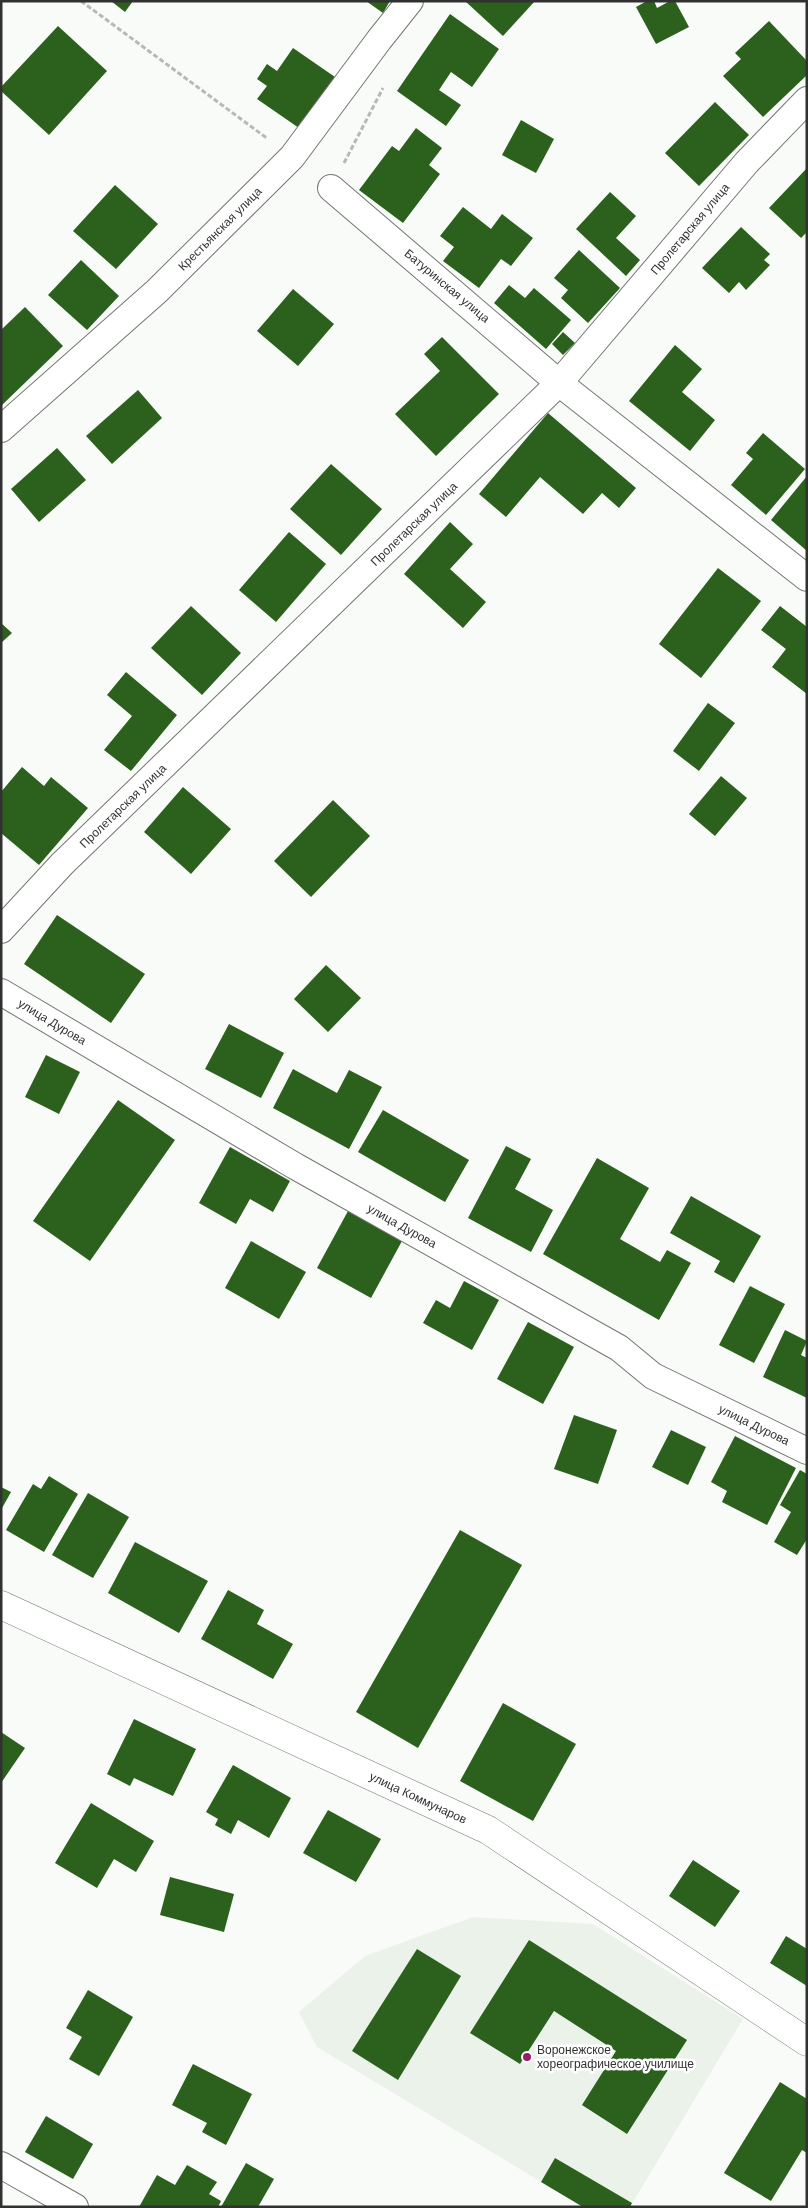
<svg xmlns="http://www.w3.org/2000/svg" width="808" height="2208" font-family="Helvetica,sans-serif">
<rect width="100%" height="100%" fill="#f9fbf8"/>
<polygon fill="#ebf2e9" points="473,1917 593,1924 743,2019 630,2207 583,2207 317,2047 299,2012 365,1956"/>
<g fill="#2c601d">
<polygon points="111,1 133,1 125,12"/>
<polygon points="366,1 390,1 383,13"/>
<polygon points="465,1 535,1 503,36"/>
<polygon points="647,1 654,1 657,8 670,1 675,1 689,27 656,44 636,7"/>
<polygon points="450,14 499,49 472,87 451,72 439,90 461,105 446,126 397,91"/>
<polygon points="769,21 807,61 807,75 763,117 723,76 741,59 735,53"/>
<polygon points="58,26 107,71 49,135 1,91 1,87"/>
<polygon points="293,48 335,77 299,128 257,99 267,86 257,79 267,64 277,71"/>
<polygon points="715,102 749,135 699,186 665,153"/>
<polygon points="521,120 554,139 536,173 502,155"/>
<polygon points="416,128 442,148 429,165 440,174 403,223 359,190 392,146 399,151"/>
<polygon points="807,168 807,232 801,238 769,208"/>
<polygon points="115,185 158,224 116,269 73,231"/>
<polygon points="610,192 636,216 616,238 640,260 626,276 576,229"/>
<polygon points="463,207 491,229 502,214 533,238 511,266 501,259 479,288 443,261 454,247 440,236"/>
<polygon points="741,227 770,254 764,260 770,265 746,290 739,282 729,293 702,268"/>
<polygon points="579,250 620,288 588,323 561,298 568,290 554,278"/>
<polygon points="81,260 119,296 87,330 48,295"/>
<polygon points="509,285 525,298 534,288 571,320 546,349 494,303"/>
<polygon points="293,289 334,324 298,366 257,331"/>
<polygon points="25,307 63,346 1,406 1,330"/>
<polygon points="563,332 575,343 563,355 552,344"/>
<polygon points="442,337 499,394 436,456 395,414 440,371 424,354"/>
<polygon points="675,345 702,369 682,392 715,420 690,451 629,401"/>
<polygon points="138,390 162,418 112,464 86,436"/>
<polygon points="548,413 636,488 619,508 602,493 583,514 540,477 506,517 479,494"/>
<polygon points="763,433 805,469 766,515 731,485 753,459 746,453"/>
<polygon points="57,448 86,480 39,522 11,489"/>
<polygon points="331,464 382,509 341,555 290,509"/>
<polygon points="807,476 807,551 771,520"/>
<polygon points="450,522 473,544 450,569 486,602 463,628 404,574"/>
<polygon points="289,532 326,564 276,622 239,590"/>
<polygon points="718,568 761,601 701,678 659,644"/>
<polygon points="191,606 241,653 202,695 151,648"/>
<polygon points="780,606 807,627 807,694 772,667 786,649 761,630"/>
<polygon points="1,623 12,633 1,643"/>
<polygon points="126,672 177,715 131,771 104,750 132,716 107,695"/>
<polygon points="708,703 735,723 699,771 673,751"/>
<polygon points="22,767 44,786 51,777 88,808 39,865 1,833 1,792"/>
<polygon points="721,776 747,798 715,836 689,814"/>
<polygon points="183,787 231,829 191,874 144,832"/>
<polygon points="333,800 370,836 311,897 274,861"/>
<polygon points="57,915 145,974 111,1023 24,964"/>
<polygon points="326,965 361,998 328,1032 294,999"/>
<polygon points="229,1024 284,1053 261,1098 205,1069"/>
<polygon points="46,1055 80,1072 59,1114 25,1097"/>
<polygon points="293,1069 337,1093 349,1070 382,1087 349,1149 273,1108"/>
<polygon points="118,1100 175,1140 90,1261 33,1221"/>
<polygon points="383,1110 469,1160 445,1202 358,1152"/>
<polygon points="506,1146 531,1159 515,1189 553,1210 531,1252 468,1218"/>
<polygon points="230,1147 290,1181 273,1212 250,1199 236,1224 199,1203"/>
<polygon points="597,1158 649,1188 620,1239 660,1262 667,1250 691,1263 659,1320 543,1254"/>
<polygon points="691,1196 761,1236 734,1283 714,1272 720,1261 670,1233"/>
<polygon points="348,1211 402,1241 371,1298 317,1268"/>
<polygon points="251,1241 306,1272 279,1319 225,1288"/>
<polygon points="464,1281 499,1300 472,1350 423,1323 436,1300 450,1308"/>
<polygon points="750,1286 785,1304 754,1363 719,1345"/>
<polygon points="528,1322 574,1347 543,1404 497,1379"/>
<polygon points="785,1330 807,1341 801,1355 807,1358 807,1398 763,1377"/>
<polygon points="574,1415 617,1430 598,1484 554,1469"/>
<polygon points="671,1430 706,1447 688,1485 652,1467"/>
<polygon points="735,1436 796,1468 767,1525 722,1502 727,1491 711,1482"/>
<polygon points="800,1470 807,1474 807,1539 797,1555 774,1542 791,1512 780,1505"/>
<polygon points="49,1476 78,1494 44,1552 6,1530 33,1484 41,1489"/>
<polygon points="1,1487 11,1492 1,1510"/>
<polygon points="88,1493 129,1517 93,1578 52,1555"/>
<polygon points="460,1530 522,1565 418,1748 356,1712"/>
<polygon points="135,1542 208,1581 179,1633 108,1593"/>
<polygon points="228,1590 264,1610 257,1624 293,1644 273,1679 201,1639"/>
<polygon points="503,1703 576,1744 533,1821 460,1781"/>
<polygon points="134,1719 196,1749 173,1796 134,1778 130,1786 107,1774"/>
<polygon points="1,1732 25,1748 1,1783"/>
<polygon points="233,1765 291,1798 269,1838 238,1820 231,1834 215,1825 218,1819 206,1812"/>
<polygon points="91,1803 154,1841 136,1872 114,1859 97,1888 55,1863"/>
<polygon points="328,1810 381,1839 356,1882 303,1853"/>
<polygon points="693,1860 740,1891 715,1927 669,1896"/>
<polygon points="170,1877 234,1894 224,1932 160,1915"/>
<polygon points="786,1936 807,1949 807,1986 770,1963"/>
<polygon points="529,1940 687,2040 627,2134 582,2105 616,2051 554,2011 520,2064 470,2033"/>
<polygon points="417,1949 461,1976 398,2080 352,2051"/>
<polygon points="88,1990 133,2017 99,2076 69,2059 82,2037 66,2028"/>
<polygon points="193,2064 252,2094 226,2145 202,2132 207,2123 172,2105"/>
<polygon points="780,2082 807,2099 807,2153 802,2150 771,2201 724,2173"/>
<polygon points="46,2116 93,2144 73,2179 25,2152"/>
<polygon points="555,2158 632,2203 630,2207 583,2207 541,2182"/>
<polygon points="246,2163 274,2179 258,2207 221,2207"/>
<polygon points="187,2165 217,2182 209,2194 221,2201 218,2207 139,2207 157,2175 175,2185"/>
</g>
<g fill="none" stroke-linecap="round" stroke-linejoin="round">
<g stroke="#747673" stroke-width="28">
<g id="minor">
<polyline points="331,188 559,383 807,578"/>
<polyline points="1,429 157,291 292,157 379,40 410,1"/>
<polyline points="1,930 62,864 559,383 747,162 807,100"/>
<polyline points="1,992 295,1166 619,1348 653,1376 807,1451"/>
<polyline points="1,2165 75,2207"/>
</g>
</g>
<g stroke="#747673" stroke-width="29">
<polyline id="tertiary" points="1,1605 488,1830 807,2042"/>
</g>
<g stroke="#b7b9b6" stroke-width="3" stroke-dasharray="5 2.5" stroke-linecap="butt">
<polyline points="81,1 268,139"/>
<polyline points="344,163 383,88"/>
</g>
<use href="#minor" stroke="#fff" stroke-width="26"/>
<use href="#tertiary" stroke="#fff" stroke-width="28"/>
</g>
<circle fill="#9d196a" stroke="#fff" stroke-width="2" cx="527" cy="2057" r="5"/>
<g text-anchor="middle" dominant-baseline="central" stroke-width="5" stroke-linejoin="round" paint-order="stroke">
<g font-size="12" fill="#303130" stroke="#fff">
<text transform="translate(220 229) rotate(-45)">Крестьянская улица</text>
<text transform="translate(690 229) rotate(-50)">Пролетарская улица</text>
<text transform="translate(447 286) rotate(40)">Батуринская улица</text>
<text transform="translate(414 524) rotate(-44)">Пролетарская улица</text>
<text transform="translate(123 806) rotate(-44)">Пролетарская улица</text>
<text transform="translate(52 1022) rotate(31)">улица Дурова</text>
<text transform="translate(402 1226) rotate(29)">улица Дурова</text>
<text transform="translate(754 1425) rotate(26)">улица Дурова</text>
<text transform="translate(418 1798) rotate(25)">улица Коммунаров</text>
</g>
<g font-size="12" fill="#303130" stroke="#fff" text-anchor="start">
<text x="537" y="2050">Воронежское<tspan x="537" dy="14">хореографическое училище</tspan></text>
</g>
</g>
<rect width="808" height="2208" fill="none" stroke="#303130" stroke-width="5"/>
</svg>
